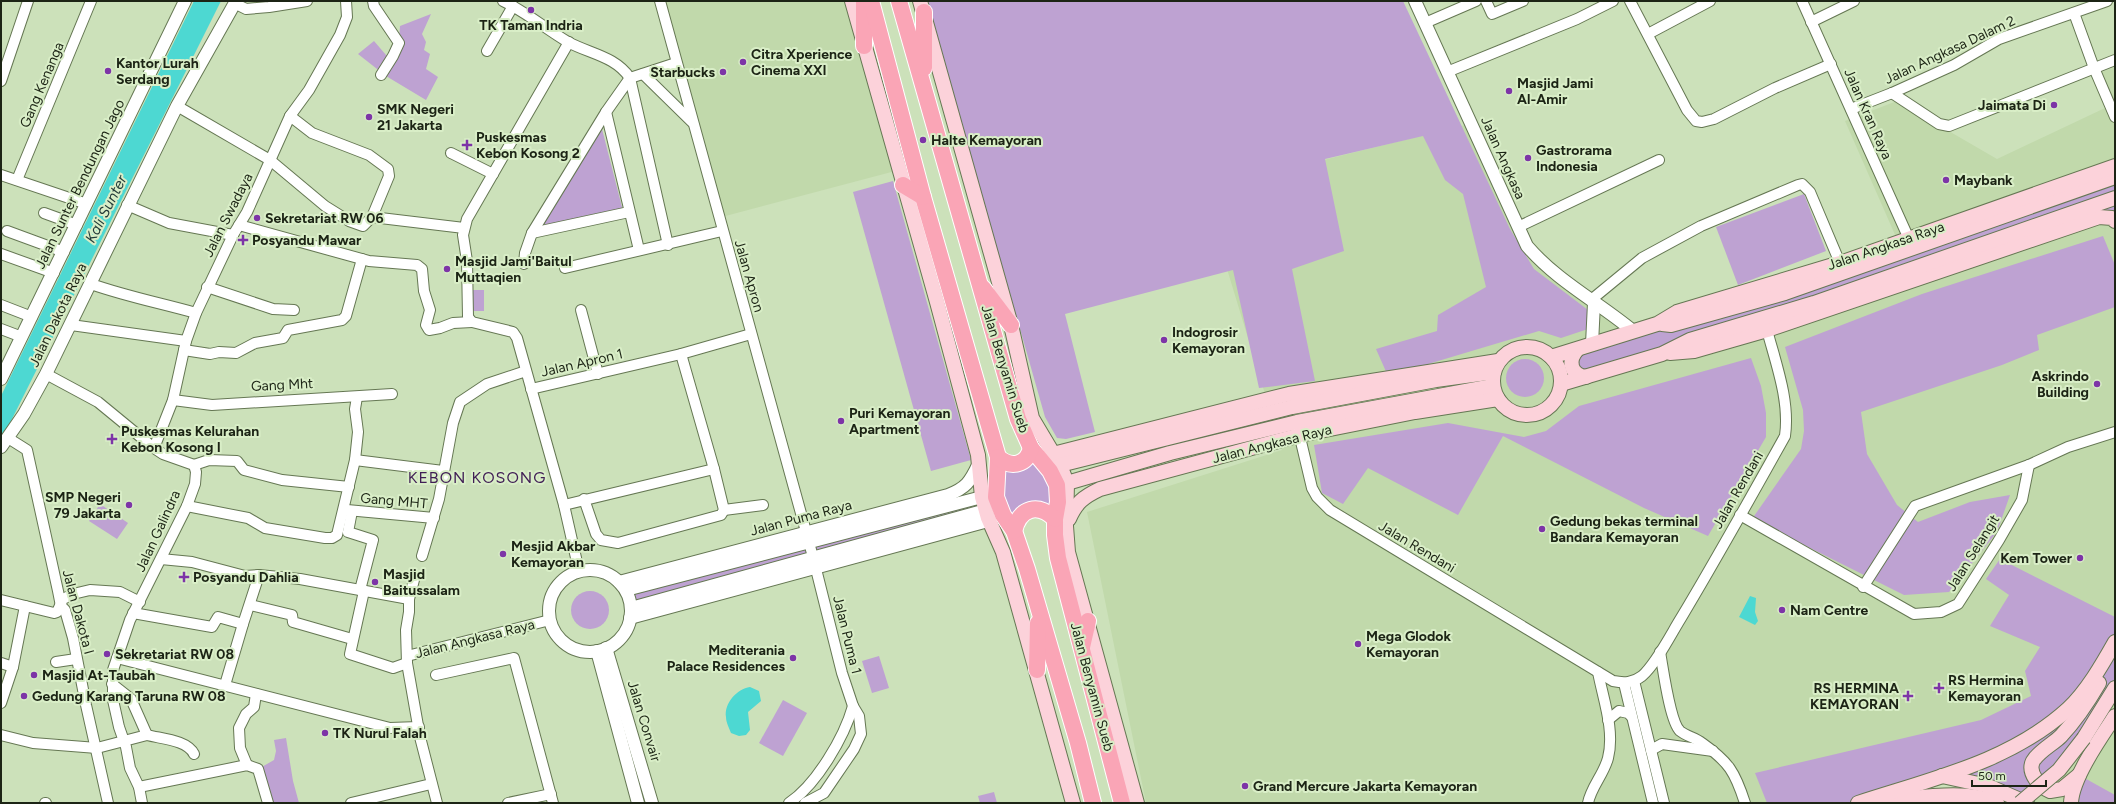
<svg xmlns="http://www.w3.org/2000/svg" width="2116" height="804" font-family="Figtree,sans-serif">
<rect width="100%" height="100%" fill="#cce1ba"/>
<g fill="#c1d9ab">
<polygon points="658,1 848,1 899,170 718,218"/>
<polygon points="2115,67 2115,803 1994,803 1941,776 1858,803 1146,803 1087,512 1282,450 1203,190 1477,122 1532,241 1571,281 1633,323 1896,237 1845,121 1897,101 1997,159 2105,108 2091,76"/>
</g>
<g fill="#bea2d2">
<polygon points="927,1 1403,1 1510,229 1534,269 1588,310 1591,328 1561,338 1539,331 1388,376 1376,349 1437,331 1438,315 1486,287 1463,194 1445,180 1423,136 1325,159 1344,251 1292,269 1315,381 1259,388 1233,270 1065,314 1095,432 1066,439 1057,438 1045,417"/>
<polygon points="431,14 422,34 426,42 424,50 430,54 426,69 438,77 426,100 386,76 358,54 374,41 386,55 398,56 400,26"/>
<polygon points="602,129 623,211 540,230"/>
<polygon points="2115,177 2115,221 2112,218 1586,377 1571,359 1573,354"/>
<polygon points="893,181 971,460 931,471 853,192"/>
<polygon points="1804,194 1826,251 1738,285 1716,227"/>
<polygon points="2103,236 2115,265 2115,307 2037,335 2039,350 2002,365 1861,412 1867,454 1897,505 1918,522 1970,502 2010,495 1997,532 1949,592 1904,595 1752,519 1801,449 1804,431 1803,410 1785,347 1922,294"/>
<rect x="472" y="290" width="12" height="21"/>
<polygon points="1751,358 1761,386 1766,413 1766,437 1708,536 1644,508 1503,436 1458,515 1368,468 1343,504 1322,493 1314,445 1448,423 1524,437 1546,431 1579,406"/>
<circle cx="1525" cy="378" r="19"/>
<polygon points="1027,458 1050,471 1055,519 1022,515 1003,515 1003,462"/>
<polygon points="982,497 988,518 631,608 628,596"/>
<polygon points="100,504 128,523 117,539 89,521"/>
<polygon points="2000,559 2115,617 2115,688 2071,755 2023,801 1940,776 1858,803 1767,803 1755,773 1981,720 2031,696 2025,671 2040,647 1990,626 2009,595 1986,579"/>
<circle cx="590" cy="610" r="19"/>
<polygon points="879,656 889,688 872,693 862,661"/>
<polygon points="783,700 807,713 783,756 759,743"/>
<polygon points="286,738 293,781 299,803 271,803 260,768 274,760 276,751 274,740"/>
<polygon points="2079,775 2115,795 2115,803 2071,803"/>
<polygon points="994,792 997,803 980,803 978,796"/>
</g>
<g fill="#4dd8d2">
<polygon points="194,1 221,1 8,427 1,437 1,396"/>
<polygon points="1750,596 1756,598 1755,612 1758,621 1755,625 1739,617"/>
<path d="M750 687 759 691 761 701 748 712 750 730 746 735 739 736 731 733C729 728 726 722 726 717 724 703 737 689 750 687Z"/>
</g>
<g fill="none" stroke-linecap="round" stroke-linejoin="round">
<g stroke="#657753" stroke-width="12">
<g id="minor">
<polyline points="373,1 374,6 399,43 393,56 381,75"/>
<path d="M503 1C526 12 546 29 568 42 590 54 615 56 630 78L668 245"/>
<polyline points="660,1 813,557"/>
<polyline points="1486,1 1492,14 1523,1"/>
<polyline points="1630,1 1687,110 1696,121 1702,122 1714,119 1775,88 1831,64"/>
<polyline points="1802,1 1909,239"/>
<polyline points="234,3 246,9 269,7 307,1"/>
<polyline points="2074,13 2094,68 2115,117"/>
<polyline points="1811,22 1854,1"/>
<polyline points="1425,23 1476,1"/>
<polyline points="1648,34 1710,1"/>
<polyline points="569,42 467,219 463,235 467,261 468,317 472,322 513,332 517,338 564,505 579,571"/>
<polyline points="487,51 513,6"/>
<polyline points="1447,72 1577,19 1613,1"/>
<polyline points="643,74 692,122"/>
<polyline points="1,81 28,1"/>
<polyline points="1892,93 1939,124 1949,126 2115,60"/>
<polyline points="177,106 270,160 325,206 349,221 363,226 372,217 389,176 388,169 369,155 312,133 290,116"/>
<polyline points="1851,109 1892,93 1954,65 1999,39 2107,1"/>
<polyline points="606,112 639,250"/>
<polyline points="451,153 493,174"/>
<polyline points="1,175 87,204"/>
<polyline points="17,180 91,1"/>
<polyline points="127,205 169,223 233,235"/>
<polyline points="44,213 77,225"/>
<polyline points="372,217 464,228"/>
<polyline points="239,225 369,261 417,265 422,269 424,291 430,310 426,325 429,330 440,328 453,323 472,322"/>
<polyline points="1518,227 1659,160"/>
<polyline points="7,231 64,252"/>
<polyline points="532,233 629,212"/>
<polyline points="1,254 54,273"/>
<polyline points="524,264 525,253 532,233 606,112 630,78 676,63"/>
<polyline points="565,268 722,231"/>
<path d="M91 284C125 296 160 303 196 313"/>
<polyline points="207,287 273,309 294,310"/>
<polyline points="1591,300 1642,258 1701,226 1798,185 1802,184 1810,192 1840,263"/>
<polyline points="1,305 32,317"/>
<polyline points="581,310 598,374"/>
<polyline points="71,325 186,341"/>
<polyline points="1,329 22,337"/>
<polyline points="184,350 210,354 219,352 236,353 255,343 283,338 288,330 342,320 346,316 362,259"/>
<polyline points="46,374 98,402 154,448 163,454 194,465 196,472 195,484 187,506 130,620 113,670 113,700 119,727 126,747 130,768 139,787 142,803"/>
<polyline points="531,389 681,354 751,334"/>
<polyline points="173,400 212,405 392,394"/>
<path d="M1298 429 1312 488 1317 497 1330 510 1613 681C1624 683 1633 683 1642 676 1656 664 1671 634 1681 618 1717 558 1751 497 1785 436 1790 401 1776 364 1767 330"/>
<polyline points="8,438 27,450 58,591 61,606 65,610 73,638 86,705 108,803"/>
<polyline points="154,448 173,400 186,341 196,313 233,235 247,212 290,116 309,90 340,35 347,17 346,1"/>
<polyline points="355,460 443,471"/>
<polyline points="194,465 209,460 237,461 244,470 282,480 349,487"/>
<polyline points="584,499 596,534 601,540 618,543 721,515 724,510 714,469 681,354"/>
<polyline points="564,505 714,469"/>
<polyline points="187,506 248,518 265,528 325,538 332,538 337,535 355,460 358,432 355,409 357,397"/>
<polyline points="347,510 434,518"/>
<polyline points="724,510 763,505"/>
<polyline points="352,511 348,532 373,540 360,590"/>
<polyline points="1740,515 1914,614 1941,612 1958,604 1999,540 2022,500 2029,465"/>
<polyline points="422,556 439,499 453,423 460,402 487,384 526,371"/>
<polyline points="161,559 192,562 245,576 259,575 300,579 409,599"/>
<polyline points="415,576 409,599 409,612 406,630 407,663 420,737 437,803"/>
<polyline points="1863,587 1915,506 2029,465 2068,447 2115,432"/>
<polyline points="364,591 350,654 393,668 407,663"/>
<polyline points="1,600 54,613 57,612 63,599 73,594 90,590 120,592 140,602"/>
<polyline points="250,605 292,615 293,622 352,639"/>
<polyline points="133,613 212,627 218,617 243,624 259,575"/>
<path d="M1660 652C1663 668 1670 722 1680 731 1686 736 1696 738 1702 743 1729 762 1735 772 1745 803"/>
<polyline points="407,656 550,620"/>
<polyline points="117,658 390,728 419,727"/>
<polyline points="56,662 76,659"/>
<polyline points="1,663 13,667"/>
<polyline points="436,675 514,658 553,803"/>
<polyline points="1634,681 1664,803"/>
<polyline points="1624,683 1653,803"/>
<polyline points="225,685 243,624"/>
<polyline points="1,703 13,667 25,606"/>
<polyline points="1608,720 1619,711 1628,713 1631,716"/>
<polyline points="1,735 33,743 97,748 147,735 131,699 112,684"/>
<path d="M147 735C162 739 187 740 194 754"/>
<polyline points="1651,750 1662,744 1713,751"/>
<polyline points="247,765 240,748 239,728 246,714 254,707 256,694"/>
<polyline points="139,787 247,765 258,769 268,803"/>
<polyline points="45,803 46,803"/>
<polyline points="351,803 431,784"/>
<polyline points="508,803 551,794"/>
<path d="M789 803C816 785 844 738 853 706"/>
<polyline points="805,803 824,793 854,749 861,734 859,716 853,706 842,673 816,569"/>
<path d="M1588 803C1591 787 1604 774 1608 758 1615 730 1603 699 1598 672"/>
</g>
</g>
<g stroke="#657753" stroke-width="14">
<g id="tertiary">
<path d="M1415 1 1527 246C1557 281 1598 302 1633 331"/>
<polyline points="1592,344 1594,303"/>
<polyline points="1,379 185,1"/>
<polyline points="1,447 24,414 46,374 177,106 236,1"/>
<circle cx="590" cy="611" r="41"/>
<path d="M619 582 948 495C966 488 970 482 978 465"/>
<polyline points="626,590 982,497"/>
<polyline points="631,608 986,510"/>
<polyline points="630,618 988,521"/>
<polyline points="606,648 652,803"/>
<polyline points="597,651 638,803"/>
</g>
</g>
<g stroke="#657753" stroke-width="16">
<g id="secondary">
<polyline points="852,1 937,302 978,455 982,497 988,518 1003,552 1073,803"/>
<polyline points="920,1 1011,325 1032,418 1060,465 1067,483 1066,526 1068,552 1137,803"/>
<polyline points="1662,324 1671,325 1785,293 2115,177"/>
<circle cx="1527" cy="381" r="34"/>
<path d="M1577 350C1567 361 1571 375 1586 377"/>
<polyline points="1670,353 1694,351 1767,330 2099,217 2112,218 2115,221"/>
<polyline points="1551,357 1657,324 1677,312 1840,263 2115,166"/>
<polyline points="1561,384 1662,354 1690,340 1814,303 2115,198"/>
<polyline points="1053,454 1289,394 1498,361"/>
<polyline points="1060,465 1292,407 1436,380 1494,372"/>
<polyline points="1067,483 1170,453 1297,422 1493,386"/>
<path d="M1069 519C1076 503 1083 497 1100 489L1300 435 1415 412 1498 399"/>
<polyline points="2084,738 2115,688"/>
<path d="M2079 775 2062 789 2050 791C2040 787 2027 773 2033 761 2039 751 2053 744 2061 736 2076 720 2088 702 2099 683"/>
<polyline points="1942,776 1988,786 2027,803"/>
<path d="M1880 801C1914 799 1965 788 1997 803"/>
<path d="M1858 803C1931 779 2010 762 2068 709 2087 691 2102 665 2115 642"/>
<path d="M2071 803C2072 778 2101 737 2115 716"/>
</g>
</g>
<g stroke="#fff" stroke-width="18">
<g id="primary">
<polyline points="864,1 864,46"/>
<polyline points="871,1 923,197 998,457 996,497 1003,515 1014,531 1027,569 1078,743 1093,803"/>
<polyline points="899,1 1018,419 1031,448 1050,471 1057,485 1058,502 1055,519 1055,535 1058,558 1122,803"/>
<polyline points="924,12 924,68"/>
<polyline points="903,185 923,197"/>
<polyline points="983,288 1011,325"/>
<path d="M998 457C1011 469 1027 465 1031 448"/>
<path d="M1014 531C1020 507 1038 503 1055 519"/>
<polyline points="1082,647 1088,621"/>
<polyline points="1037,670 1038,623"/>
</g>
</g>
<use href="#minor" stroke="#fff" stroke-width="10"/>
<use href="#tertiary" stroke="#fff" stroke-width="12"/>
<use href="#secondary" stroke="#fcd2da" stroke-width="14"/>
<use href="#primary" stroke="#faa5b6" stroke-width="16"/>
<g stroke="#657753" stroke-width="16" stroke-linecap="butt">
<polyline id="secondary-bridge" points="2020,803 2059,770 2084,738"/>
</g>
<use href="#secondary-bridge" stroke="#fcd2da" stroke-width="14"/>
</g>
<g fill="#7d34a7" stroke="#d9eec7" stroke-width="1.5">
<circle cx="531" cy="10" r="4"/>
<circle cx="743" cy="62" r="4"/>
<circle cx="108" cy="71" r="4"/>
<circle cx="723" cy="72" r="4"/>
<circle cx="1509" cy="91" r="4"/>
<circle cx="2054" cy="105" r="4"/>
<circle cx="369" cy="117" r="4"/>
<circle cx="923" cy="140" r="4"/>
<path d="M465 139h4v4h4v4h-4v4h-4v-4h-4v-4h4z"/>
<circle cx="1528" cy="158" r="4"/>
<circle cx="1946" cy="180" r="4"/>
<circle cx="257" cy="218" r="4"/>
<path d="M241 234h4v4h4v4h-4v4h-4v-4h-4v-4h4z"/>
<circle cx="447" cy="269" r="4"/>
<circle cx="1164" cy="340" r="4"/>
<circle cx="2097" cy="384" r="4"/>
<circle cx="841" cy="421" r="4"/>
<path d="M110 433h4v4h4v4h-4v4h-4v-4h-4v-4h4z"/>
<circle cx="129" cy="505" r="4"/>
<circle cx="1542" cy="529" r="4"/>
<circle cx="503" cy="554" r="4"/>
<circle cx="2080" cy="558" r="4"/>
<path d="M182 571h4v4h4v4h-4v4h-4v-4h-4v-4h4z"/>
<circle cx="375" cy="582" r="4"/>
<circle cx="1782" cy="610" r="4"/>
<circle cx="1358" cy="644" r="4"/>
<circle cx="107" cy="654" r="4"/>
<circle cx="793" cy="658" r="4"/>
<circle cx="34" cy="675" r="4"/>
<path d="M1937 682h4v4h4v4h-4v4h-4v-4h-4v-4h4z"/>
<circle cx="24" cy="696" r="4"/>
<path d="M1906 690h4v4h4v4h-4v4h-4v-4h-4v-4h4z"/>
<circle cx="325" cy="733" r="4"/>
<circle cx="1245" cy="786" r="4"/>
</g>
<g text-anchor="middle" dominant-baseline="central" stroke-width="4" stroke-linejoin="round" paint-order="stroke">
<g font-size="14" font-weight="bold" fill="#1c2415" stroke="#d9eec7" text-anchor="start">
<text x="531" y="25" text-anchor="middle">TK Taman Indria</text>
<text x="751" y="54">Citra Xperience<tspan x="751" dy="16">Cinema XXI</tspan></text>
<text x="116" y="63">Kantor Lurah<tspan x="116" dy="16">Serdang</tspan></text>
<text x="715" y="72" text-anchor="end">Starbucks</text>
<text x="1517" y="83">Masjid Jami<tspan x="1517" dy="16">Al-Amir</tspan></text>
<text x="2046" y="105" text-anchor="end">Jaimata Di</text>
<text x="377" y="109">SMK Negeri<tspan x="377" dy="16">21 Jakarta</tspan></text>
<text x="476" y="137">Puskesmas<tspan x="476" dy="16">Kebon Kosong 2</tspan></text>
<text x="931" y="140">Halte Kemayoran</text>
<text x="1536" y="150">Gastrorama<tspan x="1536" dy="16">Indonesia</tspan></text>
<text x="1954" y="180">Maybank</text>
<text x="265" y="218">Sekretariat RW 06</text>
<text x="252" y="240">Posyandu Mawar</text>
<text x="455" y="261">Masjid Jami'Baitul<tspan x="455" dy="16">Muttaqien</tspan></text>
<text x="1172" y="332">Indogrosir<tspan x="1172" dy="16">Kemayoran</tspan></text>
<text x="2089" y="376" text-anchor="end">Askrindo<tspan x="2089" dy="16">Building</tspan></text>
<text x="849" y="413">Puri Kemayoran<tspan x="849" dy="16">Apartment</tspan></text>
<text x="121" y="431">Puskesmas Kelurahan<tspan x="121" dy="16">Kebon Kosong I</tspan></text>
<text x="121" y="497" text-anchor="end">SMP Negeri<tspan x="121" dy="16">79 Jakarta</tspan></text>
<text x="1550" y="521">Gedung bekas terminal<tspan x="1550" dy="16">Bandara Kemayoran</tspan></text>
<text x="511" y="546">Mesjid Akbar<tspan x="511" dy="16">Kemayoran</tspan></text>
<text x="2072" y="558" text-anchor="end">Kem Tower</text>
<text x="383" y="574">Masjid<tspan x="383" dy="16">Baitussalam</tspan></text>
<text x="193" y="577">Posyandu Dahlia</text>
<text x="1790" y="610">Nam Centre</text>
<text x="1366" y="636">Mega Glodok<tspan x="1366" dy="16">Kemayoran</tspan></text>
<text x="785" y="650" text-anchor="end">Mediterania<tspan x="785" dy="16">Palace Residences</tspan></text>
<text x="115" y="654">Sekretariat RW 08</text>
<text x="42" y="675">Masjid At-Taubah</text>
<text x="1948" y="680">RS Hermina<tspan x="1948" dy="16">Kemayoran</tspan></text>
<text x="1899" y="688" text-anchor="end">RS HERMINA<tspan x="1899" dy="16">KEMAYORAN</tspan></text>
<text x="32" y="696">Gedung Karang Taruna RW 08</text>
<text x="333" y="733">TK Nurul Falah</text>
<text x="1253" y="786">Grand Mercure Jakarta Kemayoran</text>
</g>
<g font-size="14" fill="#1c2415" stroke="#d9eec7">
<text transform="translate(1950 50) rotate(-25)">Jalan Angkasa Dalam 2</text>
<text transform="translate(42 85) rotate(-67)">Gang Kenanga</text>
<text transform="translate(1868 114) rotate(66)">Jalan Kran Raya</text>
<text transform="translate(1503 158) rotate(66)">Jalan Angkasa</text>
<text transform="translate(80 184) rotate(-64)">Jalan Sunter Bendungan Jago</text>
<text transform="translate(228 215) rotate(-63)">Jalan Swadaya</text>
<text transform="translate(1886 246) rotate(-19)">Jalan Angkasa Raya</text>
<text transform="translate(749 276) rotate(74)">Jalan Apron</text>
<text transform="translate(58 315) rotate(-64)">Jalan Dakota Raya</text>
<text transform="translate(582 363) rotate(-13)">Jalan Apron 1</text>
<text transform="translate(1005 369) rotate(73)">Jalan Benyamin Sueb</text>
<text transform="translate(282 385) rotate(-3)">Gang Mht</text>
<text transform="translate(1272 444) rotate(-14)">Jalan Angkasa Raya</text>
<text transform="translate(1738 490) rotate(-60)">Jalan Rendani</text>
<text transform="translate(394 501) rotate(5)">Gang MHT</text>
<text transform="translate(801 518) rotate(-15)">Jalan Puma Raya</text>
<text transform="translate(158 531) rotate(-65)">Jalan Galindra</text>
<text transform="translate(1417 547) rotate(31)">Jalan Rendani</text>
<text transform="translate(1973 553) rotate(-58)">Jalan Selangit</text>
<text transform="translate(78 612) rotate(75)">Jalan Dakota I</text>
<text transform="translate(847 635) rotate(76)">Jalan Puma 1</text>
<text transform="translate(475 639) rotate(-14)">Jalan Angkasa Raya</text>
<text transform="translate(1092 687) rotate(75)">Jalan Benyamin Sueb</text>
<text transform="translate(644 721) rotate(73)">Jalan Convair</text>
</g>
<g font-size="15" font-style="italic" fill="#233b39" stroke="#d9eec7">
<text transform="translate(106 209) rotate(-63)">Kali Sunter</text>
</g>
<g font-size="16" letter-spacing="1" fill="#401e55" stroke="#d9eec7">
<text x="477" y="477">KEBON KOSONG</text>
</g>
</g>
<rect width="2116" height="804" fill="none" stroke="#1c2415" stroke-width="4"/>
<path d="M1972 780v6h74v-6" fill="none" stroke="#1c2415" stroke-width="2"/>
<text x="1978" y="780" font-size="12" fill="#1c2415" stroke="#d9eec7" stroke-width="3" paint-order="stroke">50 m</text>
</svg>
